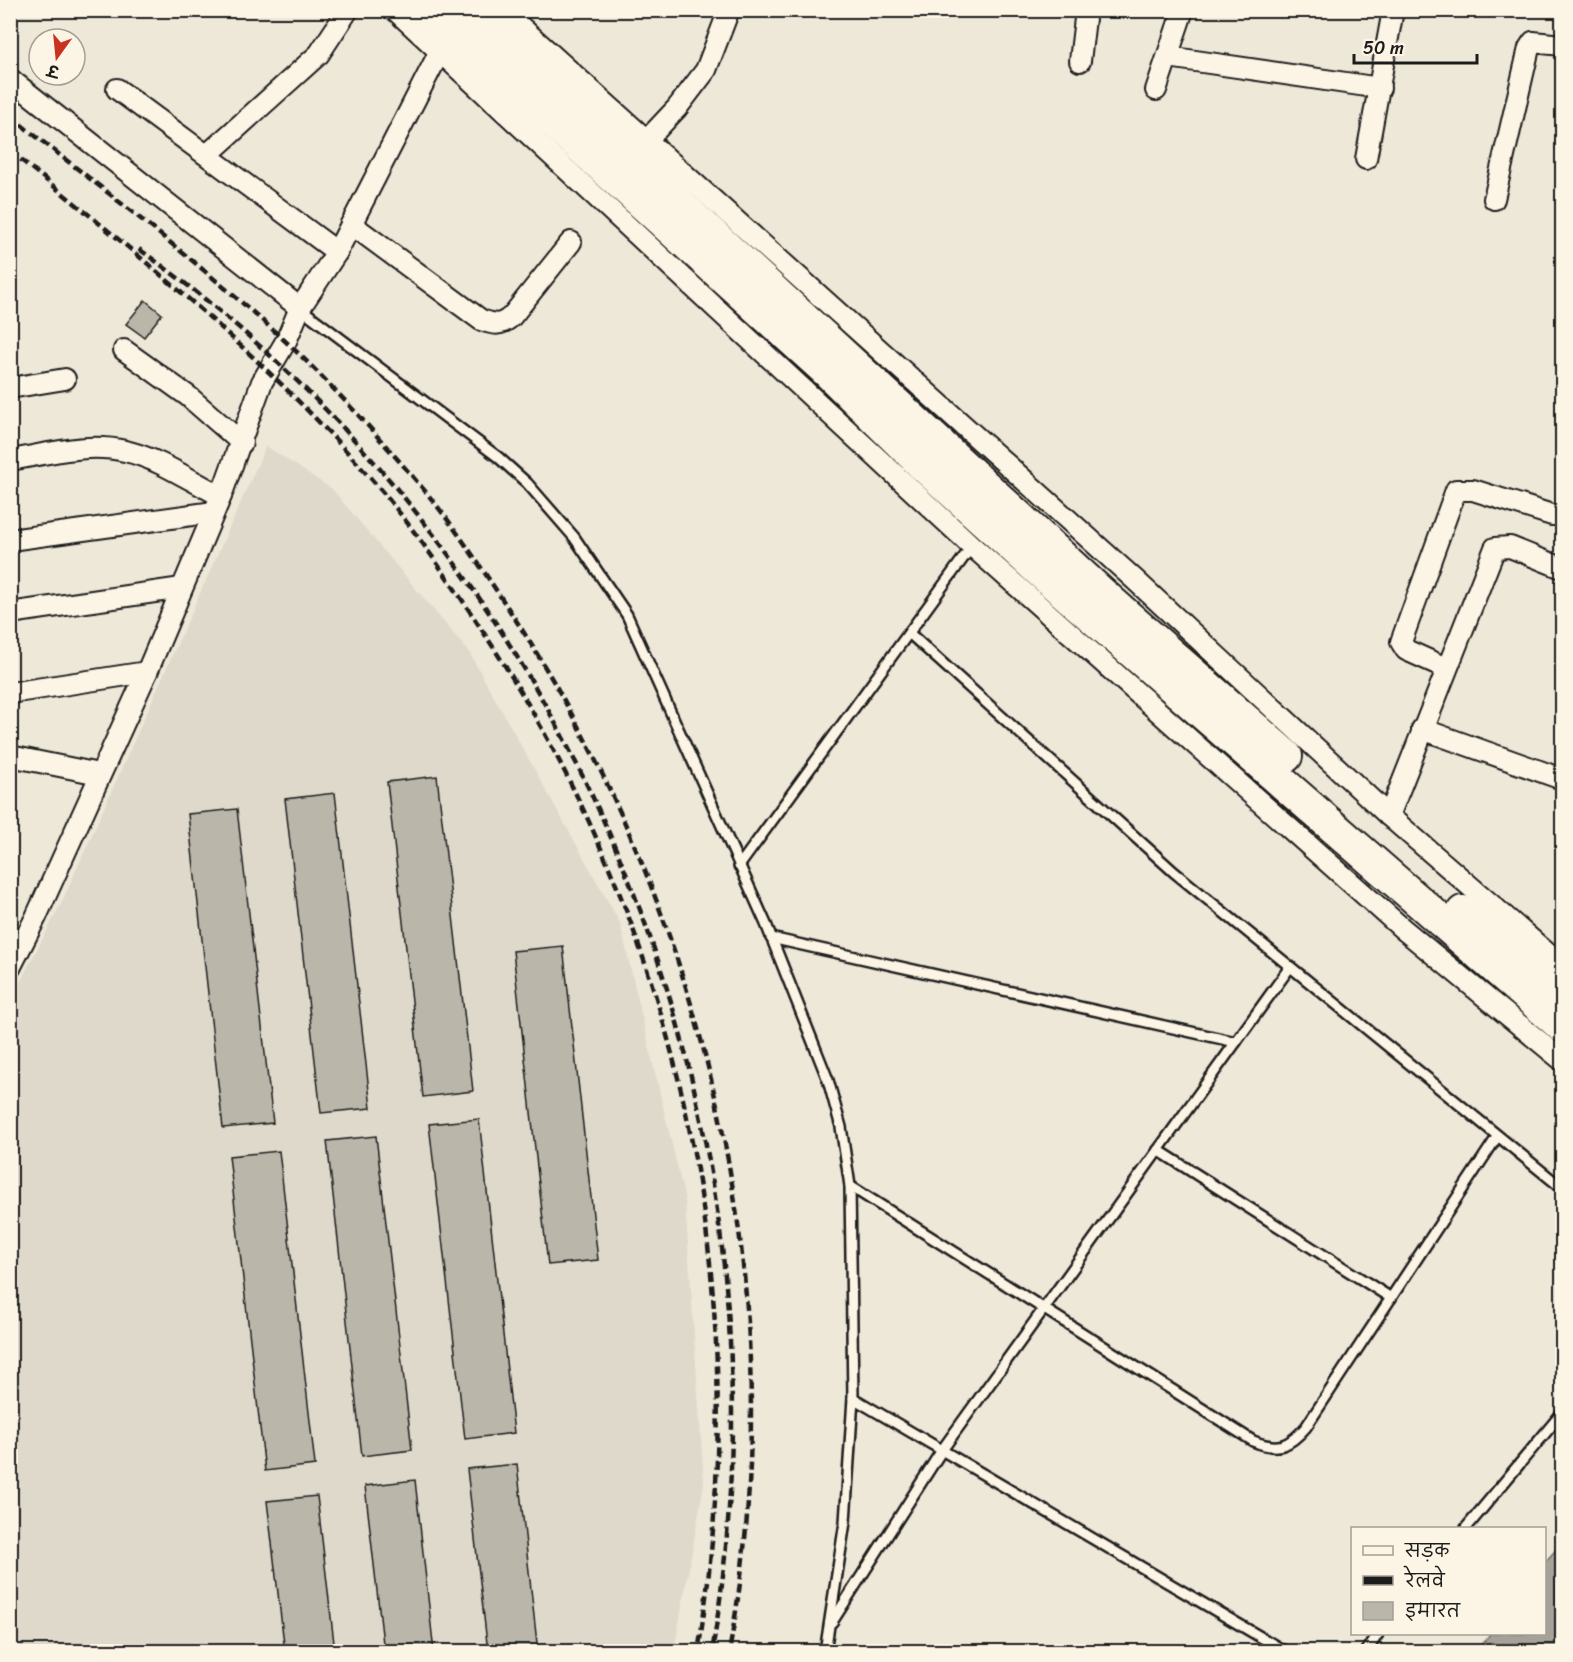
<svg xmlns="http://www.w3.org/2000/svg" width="1573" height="1662" font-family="Sriracha,'Playpen Sans Deva',sans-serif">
<rect width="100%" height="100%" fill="#eee8d9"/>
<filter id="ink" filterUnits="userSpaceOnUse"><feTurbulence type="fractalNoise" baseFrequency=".0167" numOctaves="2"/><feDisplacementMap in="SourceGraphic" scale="12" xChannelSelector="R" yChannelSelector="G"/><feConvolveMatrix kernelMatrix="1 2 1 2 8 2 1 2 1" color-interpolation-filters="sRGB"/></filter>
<g filter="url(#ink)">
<polygon fill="#ded9cb" points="266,446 332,489 469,652 620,923 685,1200 704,1484 674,1651 11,1651 10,1001 61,904"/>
<polygon fill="#a7a299" stroke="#6f6c67" stroke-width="1.5" points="1562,1543 1562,1651 1477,1651 1490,1634 1544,1634 1545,1562"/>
<g fill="#bab6aa" stroke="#1c1c1c" stroke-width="1.5">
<polygon points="145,300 162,314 144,337 126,324"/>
<polygon points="437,776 473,1091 423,1097 387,782"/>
<polygon points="335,793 371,1108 321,1113 285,799"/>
<polygon points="237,809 273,1123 223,1128 188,814"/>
<polygon points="563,946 598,1260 548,1265 513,951"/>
<polygon points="479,1119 514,1433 465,1439 429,1124"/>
<polygon points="376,1136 412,1450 362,1456 327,1141"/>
<polygon points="279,1151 315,1465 265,1471 229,1156"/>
<polygon points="517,1464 538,1652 488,1652 467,1469"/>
<polygon points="415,1480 434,1652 384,1652 365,1486"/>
<polygon points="317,1496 335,1652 285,1652 267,1501"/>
</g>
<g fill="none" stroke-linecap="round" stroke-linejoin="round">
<g stroke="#1c1c1c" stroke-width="14">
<g id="service">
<polyline points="300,308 498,457 527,483 574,537 627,615 766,924 828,1080 841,1127 850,1186 853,1398 845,1522 825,1652"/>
<polyline points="909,633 1174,872 1562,1188"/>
<polyline points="739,866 972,546"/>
<polyline points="771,938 1236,1042"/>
<polyline points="1158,1150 1391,1298"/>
<path d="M850 1186 1253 1441C1277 1451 1289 1447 1306 1427L1497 1137"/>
<polyline points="853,1398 1286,1652"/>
<polyline points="1466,1528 1562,1413"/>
<polyline points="832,1622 942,1450 1290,967"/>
<polyline points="1366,1652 1378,1634"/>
</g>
</g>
<g stroke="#1c1c1c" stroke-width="24">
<g id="minor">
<polyline points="395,10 972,546 1403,929 1562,1060"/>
<polyline points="502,10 1134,579 1389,816 1562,966"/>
<polyline points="1168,57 1380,88"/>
<polyline points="1080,61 1086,10"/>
<polyline points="10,79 300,308"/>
<polyline points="117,89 337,252"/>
<polyline points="1156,90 1183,10"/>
<polyline points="646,141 677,108 706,70 729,10"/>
<polyline points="207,155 319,54 348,10"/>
<polyline points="1366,159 1393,10"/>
<polyline points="1494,199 1529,48 1533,42 1562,45"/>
<path d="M351 224 481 320C495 325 501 326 512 316L571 242"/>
<polyline points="124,350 188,396 242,443"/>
<polyline points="10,388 65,379"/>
<path d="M10 460C48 454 87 442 125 451 158 458 191 481 221 496"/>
<polyline points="10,540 214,512"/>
<polyline points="10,613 182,588"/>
<polyline points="1446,668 1406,650 1401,642 1456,490 1473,490 1552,515 1562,515"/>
<polyline points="10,693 147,672"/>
<polyline points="1422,729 1562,779"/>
<polyline points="10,756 99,774"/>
<polyline points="1389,816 1495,548 1510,547 1562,568"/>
<polyline points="10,968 36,917 147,672 221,496 262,382 286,341 300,308 337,252 439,53"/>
</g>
</g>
<g stroke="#1c1c1c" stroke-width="36">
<g id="trunk">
<polyline points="430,10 830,374 923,465 1044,575 1562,1026"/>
<polyline points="469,10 1100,592 1286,756"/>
<polyline points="1463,912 1562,995"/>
</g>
</g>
<use href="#service" stroke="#fcf5e5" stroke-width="9"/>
<use href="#minor" stroke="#fcf5e5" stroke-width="20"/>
<use href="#trunk" stroke="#fcf5e5" stroke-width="32"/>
<g stroke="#1c1c1c" stroke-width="4.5" stroke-dasharray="9 4.5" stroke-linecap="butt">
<path d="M10 116C103 189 196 260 283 339 331 383 376 434 419 484 452 522 480 566 508 608 706 908 796 1297 729 1652"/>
<path d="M10 151C142 257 275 365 385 495 420 537 452 584 482 630 683 933 757 1293 698 1652"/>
<path d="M139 249C578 562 803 1122 712 1652"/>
</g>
</g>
</g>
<rect width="1573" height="1662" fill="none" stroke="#fcf5e5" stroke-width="36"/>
<rect x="18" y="18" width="1537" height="1626" fill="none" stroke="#1c1c1c" stroke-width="2" filter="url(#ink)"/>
<rect x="1351" y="1527" width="195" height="108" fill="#fcf5e5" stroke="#a29e95" stroke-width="1.5"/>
<rect x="1363" y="1546" width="30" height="9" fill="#fcf5e5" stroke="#a29e95" stroke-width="1.5"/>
<text x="1405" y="1557" font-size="18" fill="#1c1c1c">सड़क</text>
<rect x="1363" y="1576" width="30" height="9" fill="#1c1c1c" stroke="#a29e95" stroke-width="1.5"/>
<text x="1405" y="1587" font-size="18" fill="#1c1c1c">रेलवे</text>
<rect x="1363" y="1602" width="30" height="18" fill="#bab6aa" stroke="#a29e95" stroke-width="1.5"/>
<text x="1405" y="1617" font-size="18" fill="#1c1c1c">इमारत</text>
<g transform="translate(57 57) rotate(195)"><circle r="28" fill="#fcf5e5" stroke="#a29e95" stroke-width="1.5"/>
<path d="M0-4.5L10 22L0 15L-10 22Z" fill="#c8321e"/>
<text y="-9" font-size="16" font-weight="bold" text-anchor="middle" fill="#1c1c1c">उ</text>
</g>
<path d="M1354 54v9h123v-9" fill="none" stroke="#1c1c1c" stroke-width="3"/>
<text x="1363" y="54" font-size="18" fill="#1c1c1c" stroke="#fcf5e5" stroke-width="4.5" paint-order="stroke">50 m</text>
</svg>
